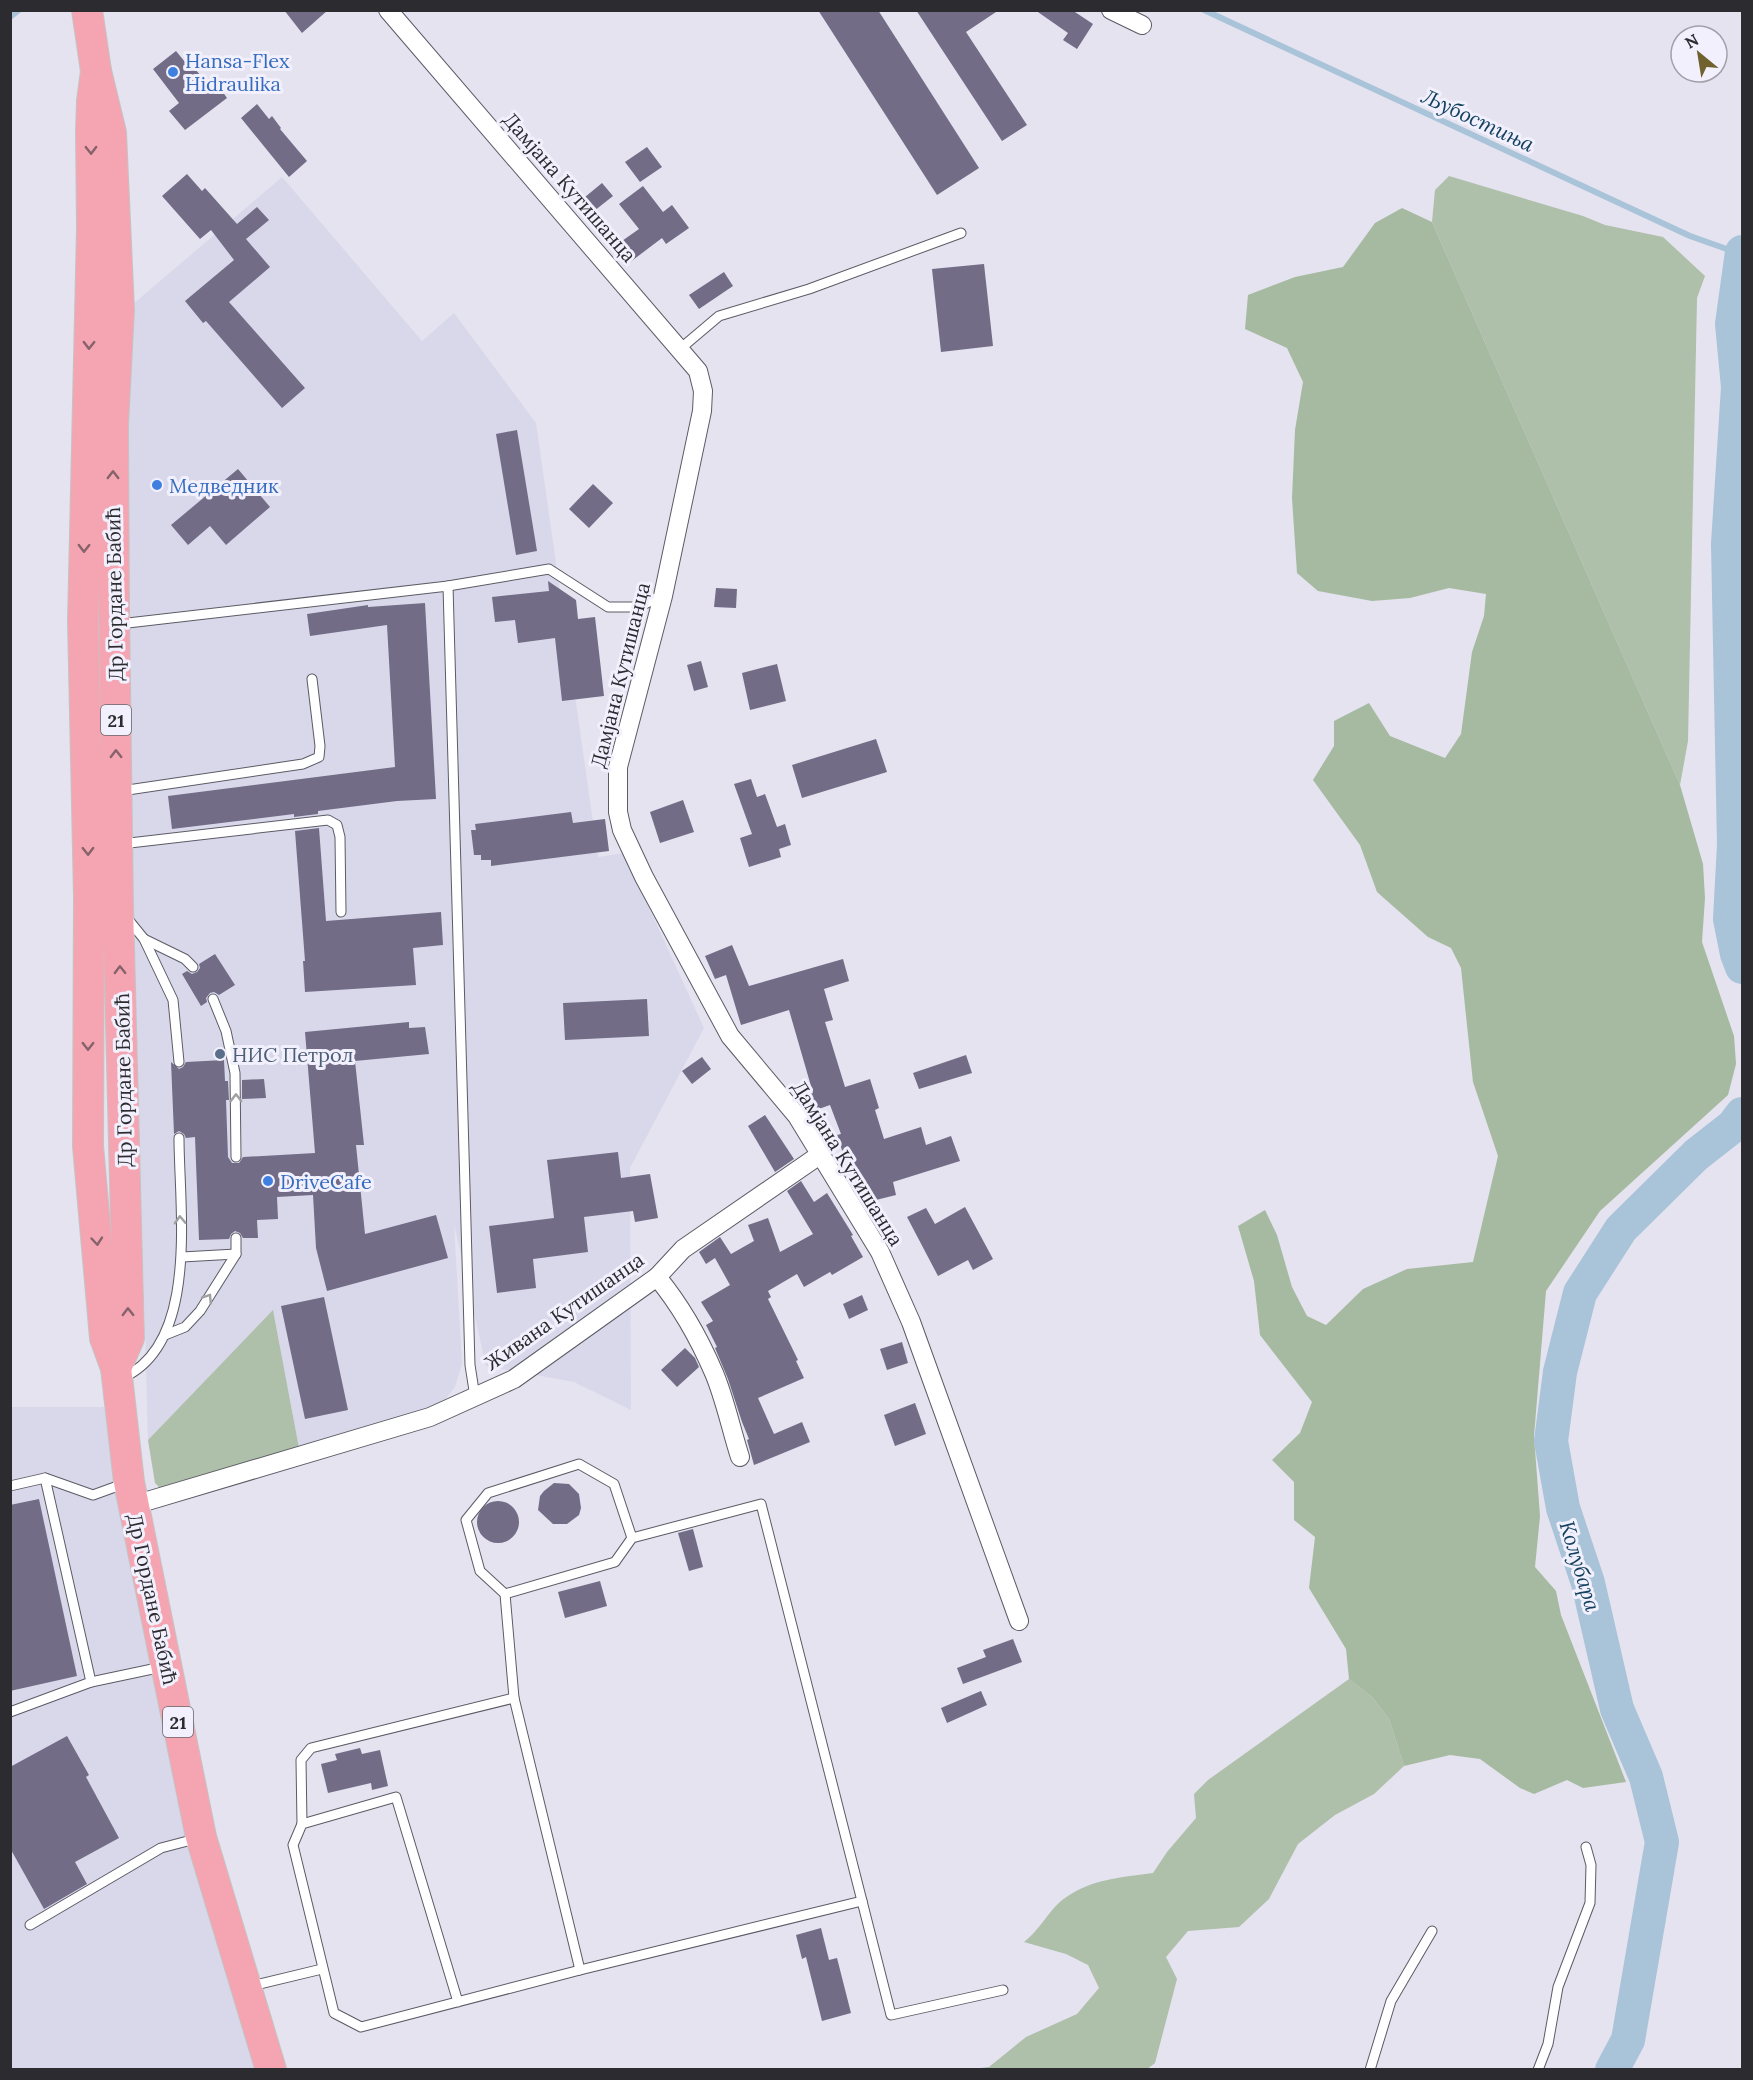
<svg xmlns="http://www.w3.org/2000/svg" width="1753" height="2080" font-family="Lora,serif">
<rect width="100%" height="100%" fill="#e4e3ef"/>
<g fill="#d9d8eb">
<polygon points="282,177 422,341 454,313 536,423 598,857 624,853 704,1028 630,1168 631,1410 574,1382 486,1366 454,1224 462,1364 455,1387 437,1409 299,1448 273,1311 148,1440 132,851 125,311"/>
<polygon points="10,1407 104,1407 129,1482 271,2069 11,2069"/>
</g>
<g fill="#aebfaa">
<polygon points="1449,176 1583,216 1605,225 1663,237 1705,276 1697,298 1688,741 1680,785 1432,222 1435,190"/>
<polygon points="273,1310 299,1448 160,1488 155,1483 148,1440"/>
<path d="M1349 1679 1372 1697 1389 1719 1404 1766 1374 1794 1335 1815 1298 1844 1269 1899 1239 1927 1188 1931 1166 1957 1177 1979 1155 2063 1146 2070H964L989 2067 1026 2037 1077 2014 1099 1988 1088 1965 1066 1954 1024 1942C1041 1929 1050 1908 1065 1898 1091 1879 1123 1877 1153 1873L1167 1852 1196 1818 1194 1794 1208 1780Z"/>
</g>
<polygon fill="#a5baa0" points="1402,208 1432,222 1680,785 1703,864 1705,898 1702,942 1734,1036 1736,1064 1728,1095 1600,1211 1546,1291 1534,1436 1540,1516 1535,1567 1556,1591 1561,1615 1626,1782 1583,1788 1567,1780 1534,1794 1520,1788 1480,1759 1450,1755 1404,1766 1389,1719 1372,1697 1349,1679 1346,1649 1309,1588 1315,1537 1294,1520 1294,1482 1272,1460 1300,1433 1312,1402 1260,1335 1254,1281 1238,1226 1265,1210 1277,1235 1292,1287 1307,1316 1326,1325 1363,1289 1407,1269 1473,1262 1498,1156 1473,1082 1461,968 1451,948 1428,937 1377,892 1360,845 1313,780 1334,746 1334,721 1369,703 1390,736 1445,758 1461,734 1472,652 1484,616 1486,594 1449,588 1410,598 1372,601 1318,591 1297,573 1292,498 1295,430 1303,382 1287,348 1245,329 1248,295 1295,277 1343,267 1375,223"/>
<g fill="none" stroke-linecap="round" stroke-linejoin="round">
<g stroke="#a9c3d9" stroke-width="6">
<polyline points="1204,10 1690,236 1741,254"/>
<polyline points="10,17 19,10"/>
</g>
<g stroke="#a9c3d9" stroke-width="34">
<polyline points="1742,252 1732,324 1738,387 1728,544 1734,845 1730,919 1737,954 1742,967"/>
<polyline points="1612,2070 1628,2040 1662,1842 1646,1777 1617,1709 1588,1583 1563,1508 1551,1441 1560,1372 1580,1293 1621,1229 1696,1155 1733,1126 1742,1114"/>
</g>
</g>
<g fill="#726c87">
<polygon points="284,10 328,10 302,33"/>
<polygon points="818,10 878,10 979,168 937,195"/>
<polygon points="916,10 999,10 966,32 1027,125 1002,141"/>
<polygon points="1035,10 1072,10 1093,24 1077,49 1063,40 1068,33"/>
<polygon points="176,51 185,62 188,60 212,90 218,85 227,98 185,130 169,111 179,103 153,69"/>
<polygon points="257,104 269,119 272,116 281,128 280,129 307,161 289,177 241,118"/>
<polygon points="647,147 662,167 640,182 625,162"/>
<polygon points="187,174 202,191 205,188 237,224 257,207 269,220 246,239 270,267 229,302 305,388 282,408 206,321 203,323 185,301 234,260 211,230 200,239 162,196"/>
<polygon points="602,183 613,196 589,215 579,202"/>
<polygon points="643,186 663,212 672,205 689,228 666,244 662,238 625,266 612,248 639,229 619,204"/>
<polygon points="984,264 993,346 941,352 932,269"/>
<polygon points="724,272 733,286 699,309 689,295"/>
<polygon points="517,430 537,551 516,555 496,434"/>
<polygon points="238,469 270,507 226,545 210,526 188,545 171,525"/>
<polygon points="593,484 613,503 589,528 569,509"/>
<polygon points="548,581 576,600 578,619 595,617 604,696 562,701 555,638 518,643 515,620 495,622 492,597 549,591"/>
<polygon points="716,588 737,589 736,608 714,607"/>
<polygon points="425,603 436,799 397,801 318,811 318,814 294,817 294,814 172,829 168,796 395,767 387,625 310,636 307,614 368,605 368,607"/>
<polygon points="701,661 708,687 694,691 687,665"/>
<polygon points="777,664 786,701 750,710 742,673"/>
<polygon points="876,739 887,772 802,798 792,765"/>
<polygon points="751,779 757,797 765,794 777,827 785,824 791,845 779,849 781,857 749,867 740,838 752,834 734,784"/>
<polygon points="683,800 694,832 660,843 650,812"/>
<polygon points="571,812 573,823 605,819 609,851 491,866 491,860 481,860 481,855 474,855 471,830 476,830 475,824"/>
<polygon points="319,828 326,921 441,912 443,945 413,948 416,985 305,992 303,961 305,961 295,831"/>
<polygon points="732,945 749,986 843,959 849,981 824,989 833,1020 825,1022 845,1087 870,1079 879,1108 875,1110 884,1139 921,1127 926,1145 951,1136 960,1161 893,1182 896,1195 864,1203 857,1192 847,1155 844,1156 837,1135 841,1134 830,1105 813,1111 807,1095 813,1093 789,1010 741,1025 726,975 715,979 705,956"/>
<polygon points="215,954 235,985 219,995 214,992 210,993 206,998 207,1002 201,1006 182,974 187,971 192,974 197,972 200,968 199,964"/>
<polygon points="647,999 649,1036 565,1040 563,1003"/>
<polygon points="409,1022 409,1028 425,1027 429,1054 355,1061 364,1145 356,1145 365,1234 436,1215 448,1258 327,1291 316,1248 313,1195 277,1197 278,1219 257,1220 258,1238 243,1238 240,1233 235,1231 231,1234 229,1239 199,1240 195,1137 186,1138 184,1134 179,1131 174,1134 171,1062 179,1069 183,1067 186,1062 224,1060 225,1081 228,1081 229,1100 226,1100 228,1157 232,1163 239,1163 243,1157 315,1153 305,1032"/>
<polygon points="966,1055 972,1073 919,1089 913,1073"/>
<polygon points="702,1057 711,1069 692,1084 682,1071"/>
<polygon points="264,1079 266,1098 242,1099 242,1080"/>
<polygon points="765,1115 794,1159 775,1172 748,1126"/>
<polygon points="618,1152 621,1178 650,1174 658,1218 635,1222 633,1211 584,1217 588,1252 533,1259 536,1288 497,1293 489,1226 554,1218 547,1160"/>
<polygon points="801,1181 814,1202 827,1193 853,1235 851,1236 863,1257 832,1275 830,1272 804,1287 797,1274 768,1291 771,1297 768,1299 798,1360 796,1361 804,1378 758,1398 774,1434 802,1422 810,1442 754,1465 747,1440 749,1439 742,1422 728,1379 715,1348 717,1347 706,1325 713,1321 701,1302 730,1285 715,1258 706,1264 699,1252 720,1237 731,1254 754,1241 748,1225 768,1218 780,1252 813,1234 787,1191"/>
<polygon points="965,1207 993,1259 973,1270 968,1260 938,1276 907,1217 926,1208 935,1224"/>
<polygon points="862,1295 868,1310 849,1319 843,1304"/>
<polygon points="324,1297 348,1410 305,1419 281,1306"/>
<polygon points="902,1342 908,1363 887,1370 880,1349"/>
<polygon points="685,1348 695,1358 699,1367 677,1387 661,1370"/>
<polygon points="915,1403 926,1434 895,1446 884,1415"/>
<polygon points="554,1483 569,1484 579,1494 581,1508 579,1515 567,1524 553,1524 538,1510 540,1496 544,1491"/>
<polygon points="39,1499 77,1676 10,1691 10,1505"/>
<circle cx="498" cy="1522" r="21"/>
<polygon points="693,1529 703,1567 689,1571 678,1533"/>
<polygon points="600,1581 607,1606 565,1618 558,1592"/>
<polygon points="1013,1639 1022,1662 963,1684 957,1668 986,1657 983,1650"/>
<polygon points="981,1691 987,1705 947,1723 941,1708"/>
<polygon points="67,1736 89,1775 86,1777 119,1838 75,1862 87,1884 44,1909 10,1848 10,1767"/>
<polygon points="360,1748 362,1754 380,1750 388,1786 372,1790 371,1783 328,1793 321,1764 337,1760 335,1754"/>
<polygon points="821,1928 829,1960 837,1958 851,2013 822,2021 806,1957 802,1959 796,1935"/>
</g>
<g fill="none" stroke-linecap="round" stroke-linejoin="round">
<g stroke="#5b5b65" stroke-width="11">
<g id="service">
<polyline points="680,349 719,316 809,289 961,233"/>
<polyline points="448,586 549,569 608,607 638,607 663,596"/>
<polyline points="119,624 448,586 470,1365 475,1397"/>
<polyline points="121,791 303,764 319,757 320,746 312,679"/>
<polyline points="121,844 328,820 337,825 340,837 341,912"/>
<polyline points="127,918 144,939 173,1000 179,1062"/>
<polyline points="144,939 185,959 193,967"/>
<polyline points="213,999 226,1031 235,1073 236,1157"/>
<polyline points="182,1257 236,1254"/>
<polyline points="165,1335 185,1327 200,1311 236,1254 236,1238"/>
<path d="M122 1378C200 1344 179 1207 179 1138"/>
<polyline points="10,1486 45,1478 93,1495 126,1483"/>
<polyline points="632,1538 615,1562 505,1594 480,1571 466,1520 488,1493 579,1464 614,1484 632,1538 761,1504 891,2015 1003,1990"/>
<polyline points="505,1594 514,1698 580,1970"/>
<polyline points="91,1682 162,1667"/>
<polyline points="10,1712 91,1682 45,1478"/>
<polyline points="302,1824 301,1760 311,1748 514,1698"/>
<polyline points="30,1925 161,1848 199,1838"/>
<polyline points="251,1986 322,1969"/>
<polyline points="458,2002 396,1797 302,1824 293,1845 334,2013 361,2027 580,1970 862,1901"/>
<polyline points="1370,2070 1391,2001 1432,1931"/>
<polyline points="1538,2070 1548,2044 1558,1987 1590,1903 1591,1865 1586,1847"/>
</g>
</g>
<g stroke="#5b5b65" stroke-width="20">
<g id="minor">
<polyline points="388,10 698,371 703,391 702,411 663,596 618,767 618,812 622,830 644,877 730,1036 797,1116 880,1252 911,1322 1019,1621"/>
<polyline points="1111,10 1142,25"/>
<path d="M657 1277C681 1306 699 1338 714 1373 725 1399 731 1429 740 1457"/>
<polyline points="134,1505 430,1417 514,1379 657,1277 683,1249 821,1154"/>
</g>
</g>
<g stroke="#c4c4c5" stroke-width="32">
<g id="primary">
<polyline points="87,10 96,71 111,133 119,310 113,425 114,609 118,907 129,1338 116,1368"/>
<polyline points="96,71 92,101 91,131 92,228 83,621 89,897 88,1146 105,1338 116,1368 129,1482 201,1837 271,2070"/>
</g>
</g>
<use href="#service" stroke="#fff" stroke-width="9"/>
<use href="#minor" stroke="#fff" stroke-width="18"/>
<use href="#primary" stroke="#f5a5b2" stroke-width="30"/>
</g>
<defs><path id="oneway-chevron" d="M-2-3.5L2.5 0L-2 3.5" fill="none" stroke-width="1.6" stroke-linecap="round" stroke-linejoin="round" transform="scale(1.5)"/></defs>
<g stroke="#86626a">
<use href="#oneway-chevron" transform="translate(91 150) rotate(89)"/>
<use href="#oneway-chevron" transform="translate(89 345) rotate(91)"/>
<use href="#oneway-chevron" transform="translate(113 475) rotate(-90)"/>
<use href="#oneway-chevron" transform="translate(84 548) rotate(91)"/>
<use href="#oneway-chevron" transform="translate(116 754) rotate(-91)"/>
<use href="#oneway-chevron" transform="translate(88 851) rotate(89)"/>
<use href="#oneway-chevron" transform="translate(120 970) rotate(-91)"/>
<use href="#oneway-chevron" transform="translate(88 1046) rotate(90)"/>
<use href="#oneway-chevron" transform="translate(97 1241) rotate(85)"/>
<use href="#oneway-chevron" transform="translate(128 1312) rotate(-91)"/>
</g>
<g stroke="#a0a0a2">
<use href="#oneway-chevron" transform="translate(236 1098) rotate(-91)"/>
<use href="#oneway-chevron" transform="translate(180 1220) rotate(-92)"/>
<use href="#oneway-chevron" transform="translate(208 1298) rotate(-57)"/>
</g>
<g fill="#3f7fe0" stroke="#f1f0fc" stroke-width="2">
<circle cx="173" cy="72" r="6"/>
<circle cx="157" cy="485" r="6"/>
<circle cx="268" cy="1181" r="6"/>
</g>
<circle fill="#5c6f8a" stroke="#f1f0fc" stroke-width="2" cx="220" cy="1054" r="6"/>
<g text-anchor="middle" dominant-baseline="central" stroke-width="6" stroke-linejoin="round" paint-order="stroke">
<g fill="#f1f0fc" stroke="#67666d" stroke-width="1.5">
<rect x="101" y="705" width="30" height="30" rx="4.5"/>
<rect x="163" y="1707" width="30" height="30" rx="4.5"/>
</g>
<g font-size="18" font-weight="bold" fill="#2c2b30">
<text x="116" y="720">21</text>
<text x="178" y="1722">21</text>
</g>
<g font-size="20" fill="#366cbe" stroke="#f1f0fc" text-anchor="start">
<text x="185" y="60">Hansa-Flex<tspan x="185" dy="23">Hidraulika</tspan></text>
<text x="169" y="485">Медведник</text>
<text x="280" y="1181">DriveCafe</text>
</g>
<g font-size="20" fill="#2c2b30" stroke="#f1f0fc">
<text transform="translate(570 187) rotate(49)">Дамјана Кутишанца</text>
<text transform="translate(114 594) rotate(-91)">Др Гордане Бабић</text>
<text transform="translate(620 675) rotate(-76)">Дамјана Кутишанца</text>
<text transform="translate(123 1080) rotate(-91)">Др Гордане Бабић</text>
<text transform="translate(848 1163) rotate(58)">Дамјана Кутишанца</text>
<text transform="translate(564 1311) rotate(-35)">Живана Кутишанца</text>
<text transform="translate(153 1599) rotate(78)">Др Гордане Бабић</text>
</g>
<g font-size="20" fill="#4e5e75" stroke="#f1f0fc" text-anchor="start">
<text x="232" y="1054">НИС Петрол</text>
</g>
<g font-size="21" font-style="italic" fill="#13405f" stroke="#f1f0fc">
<text transform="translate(1478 120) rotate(25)">Љубостиња</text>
<text transform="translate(1580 1566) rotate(73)">Колубара</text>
</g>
</g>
<rect width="1753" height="2080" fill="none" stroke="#2c2b30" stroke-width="24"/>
<g transform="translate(1699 54) rotate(330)"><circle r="28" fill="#f1f0fc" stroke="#a2a1aa" stroke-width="1.5"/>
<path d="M0-4.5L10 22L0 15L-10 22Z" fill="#71612f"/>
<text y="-9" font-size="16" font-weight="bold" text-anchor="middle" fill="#2c2b30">N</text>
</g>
</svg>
